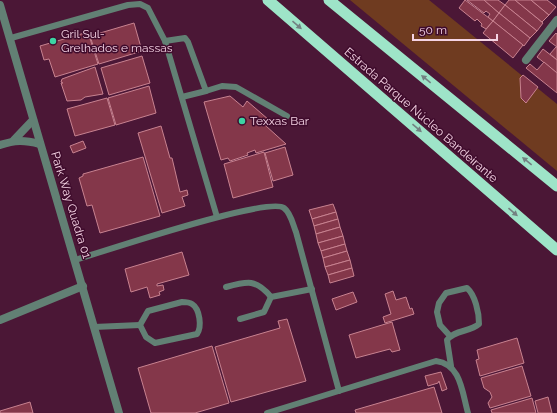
<svg xmlns="http://www.w3.org/2000/svg" width="557" height="413" font-family="Raleway,sans-serif">
<rect width="100%" height="100%" fill="#4b1736"/>
<polygon fill="#6f3b20" points="350,0 429,0 557,104 557,171"/>
<g fill="#84374a" stroke="#c88290">
<polygon points="465,0 493,21 486,29 481,26 482,24 477,19 475,21 459,8"/>
<polygon points="467,0 484,0 499,13 493,21 488,17 490,14 486,11 484,13"/>
<polygon points="484,0 498,0 505,5 499,13"/>
<polygon points="509,0 515,0 543,23 537,31 505,5"/>
<polygon points="515,0 531,0 549,15 542,22"/>
<polygon points="531,0 547,0 556,7 549,15"/>
<polygon points="505,5 537,31 530,38 499,13"/>
<polygon points="499,13 530,38 524,46 493,21"/>
<polygon points="493,21 523,45 513,58 483,33"/>
<polygon points="134,23 142,51 99,64 90,36"/>
<polygon points="88,32 98,64 55,77 49,59 44,60 40,46"/>
<polygon points="556,33 557,34 557,47 549,41"/>
<polygon points="556,47 557,47 557,60 550,54"/>
<polygon points="543,49 557,60 557,73 537,57"/>
<polygon points="142,56 150,83 109,95 101,68"/>
<polygon points="544,62 557,73 557,93 526,68 530,64 537,70"/>
<polygon points="95,67 103,94 85,97 81,100 67,101 61,83 63,83 61,82 62,79"/>
<polygon points="523,75 538,87 526,103 521,98 520,78"/>
<polygon points="149,86 156,113 116,125 108,98"/>
<polygon points="230,96 243,107 247,101 269,120 266,126 286,144 256,153 255,150 247,153 248,155 230,161 228,158 221,160 204,102"/>
<polygon points="107,98 115,125 75,136 67,109"/>
<polygon points="161,126 170,158 172,158 180,192 187,190 188,195 182,197 185,206 162,213 138,133"/>
<polygon points="83,141 86,148 73,153 70,146"/>
<polygon points="285,147 293,175 273,181 265,153"/>
<polygon points="264,152 273,187 233,198 224,164"/>
<polygon points="143,157 160,216 100,233 92,205 87,206 79,178 83,176 83,174"/>
<polygon points="333,204 336,212 312,219 309,210"/>
<polygon points="336,212 338,219 314,226 312,219"/>
<polygon points="338,219 340,227 316,234 314,226"/>
<polygon points="340,227 343,236 318,243 316,234"/>
<polygon points="343,236 345,244 321,251 318,243"/>
<polygon points="345,244 347,251 323,258 321,251"/>
<polygon points="347,251 350,260 325,267 323,258"/>
<polygon points="182,252 189,275 157,284 157,286 163,285 164,290 159,292 160,295 150,298 147,287 131,292 125,269"/>
<polygon points="350,260 352,268 328,275 325,267"/>
<polygon points="352,268 354,276 330,283 328,275"/>
<polygon points="393,291 396,300 406,297 410,309 412,308 414,314 385,323 383,317 391,314 385,294"/>
<polygon points="353,292 357,302 336,310 332,299"/>
<polygon points="287,319 306,381 231,402 215,347 280,328 278,321"/>
<polygon points="392,322 400,350 392,352 390,349 356,358 349,335"/>
<polygon points="517,338 524,363 480,376 476,360 479,359 477,350"/>
<polygon points="212,346 229,403 195,413 151,413 138,368"/>
<polygon points="522,366 531,396 490,408 488,403 492,397 490,392 484,388 481,378"/>
<polygon points="441,372 447,389 442,391 439,381 438,383 428,386 425,376"/>
<polygon points="434,387 442,413 356,413 355,410"/>
<polygon points="548,397 552,413 538,413 535,401"/>
<polygon points="532,398 536,413 492,413 491,410"/>
<polygon points="30,402 33,413 0,413 0,411"/>
</g>
<g fill="none" stroke-linecap="round" stroke-linejoin="round">
<g stroke="#628074" stroke-width="6">
<polyline points="11,38 128,5 140,4 148,8 165,41 217,217"/>
<polyline points="165,41 185,38 188,42 206,91 182,97"/>
<polyline points="206,91 222,86 236,87 287,116"/>
<path d="M75 260C102 252 268 196 284 208 291 213 293 225 296 232L339 391"/>
<path d="M226 287C248 281 256 279 271 297"/>
<path d="M182 302C186 302 189 302 192 304 200 309 202 327 197 334L155 343 146 337 140 325 148 311Z"/>
<polyline points="240,319 264,312 271,297 312,289"/>
<polyline points="94,327 140,325"/>
<path d="M450 336 440 325 437 312 439 303 446 293 467 288C475 295 479 312 479 324 470 332 454 330 447 340L451 366"/>
<path d="M267 413 436 361C461 364 462 392 468 413"/>
</g>
<g stroke="#628074" stroke-width="8">
<polyline points="526,60 557,20"/>
<polyline points="14,140 33,120"/>
<path d="M0 145C15 140 24 140 40 144"/>
<polyline points="0,320 83,286"/>
</g>
<polyline stroke="#628074" stroke-width="8" points="0,5 119,413"/>
<g stroke="#9ee4c8" stroke-width="11">
<polyline points="268,0 557,250"/>
<polyline points="329,0 557,186"/>
</g>
</g>
<defs><path id="oneway-solid" d="M-6-.8H1V-3.2L6.5 0L1 3.2V.8H-6Z"/></defs>
<g fill="#738282">
<use href="#oneway-solid" transform="translate(297 25) rotate(41)"/>
<use href="#oneway-solid" transform="translate(426 79) rotate(-141)"/>
<use href="#oneway-solid" transform="translate(417 128) rotate(41)"/>
<use href="#oneway-solid" transform="translate(527 161) rotate(-141)"/>
<use href="#oneway-solid" transform="translate(513 212) rotate(41)"/>
</g>
<g fill="#3dd4a3" stroke="#3f0b2c" stroke-width="1.5">
<circle cx="53" cy="41" r="4"/>
<circle cx="242" cy="121" r="4"/>
</g>
<g text-anchor="middle" dominant-baseline="central" stroke-width="3" stroke-linejoin="round" paint-order="stroke">
<g font-size="12" fill="#f5d3e4" stroke="#3f0b2c" text-anchor="start">
<text x="61" y="34">Gril Sul-<tspan x="61" dy="14">Grelhados e massas</tspan></text>
<text x="250" y="121">Texxas Bar</text>
</g>
<g font-size="12" fill="#f5d3e4" stroke="#3f0b2c">
<text transform="translate(421 115) rotate(41)">Estrada Parque Núcleo Bandeirante</text>
<text transform="translate(71 205) rotate(73)">Park Way Quadra 01</text>
</g>
</g>
<path d="M413 34v6h84v-6" fill="none" stroke="#f5d3e4" stroke-width="2"/>
<text x="419" y="34" font-size="12" fill="#f5d3e4" stroke="#3f0b2c" stroke-width="3" paint-order="stroke">50 m</text>
</svg>
